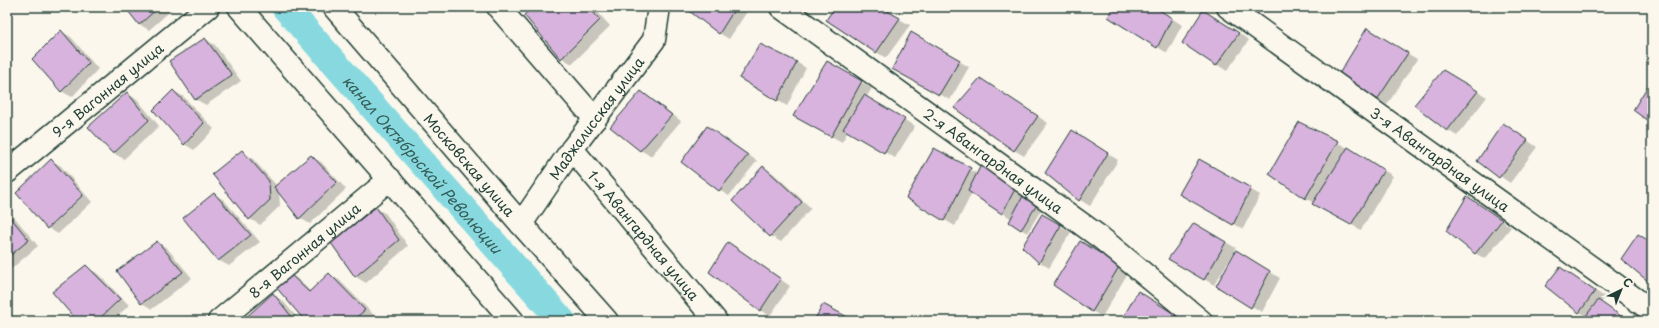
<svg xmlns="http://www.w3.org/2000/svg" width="1659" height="328" font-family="'Playpen Sans',sans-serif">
<rect width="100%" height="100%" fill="#fbf7ec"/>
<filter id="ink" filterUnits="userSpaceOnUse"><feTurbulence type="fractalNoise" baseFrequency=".025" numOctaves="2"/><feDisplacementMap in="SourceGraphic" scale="8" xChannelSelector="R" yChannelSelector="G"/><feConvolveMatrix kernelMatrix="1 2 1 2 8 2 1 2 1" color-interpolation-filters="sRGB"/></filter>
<g filter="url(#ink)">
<g fill="#0003">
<polygon points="127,7 175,7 149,30 139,24"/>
<polygon points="534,7 593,7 610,26 572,64 562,58 525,15"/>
<polygon points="686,7 750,7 729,39 719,33"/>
<polygon points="837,7 878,7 910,25 886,58 876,52"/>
<polygon points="1115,7 1155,7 1182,25 1167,53 1110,17"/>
<polygon points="1214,17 1249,40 1227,71 1183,43"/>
<polygon points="1367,30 1417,59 1387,105 1377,99"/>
<polygon points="61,31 71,37 98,69 72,97 61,91"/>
<polygon points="911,33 969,67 950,100 894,68"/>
<polygon points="205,39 215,45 241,81 206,105 195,99"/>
<polygon points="796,62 806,68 787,106 740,78"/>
<polygon points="827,63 872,88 866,98 915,126 895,158 848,131 842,142 794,116"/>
<polygon points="1454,77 1487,97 1457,136 1447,130"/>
<polygon points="990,85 1048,123 1024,156 1014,150"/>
<polygon points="174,91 184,97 214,129 194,150 184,144"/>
<polygon points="641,92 651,98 681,121 651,156 640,150"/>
<polygon points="127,94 137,99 159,126 124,159 113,153"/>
<polygon points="1299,123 1348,148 1393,176 1361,230 1305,198"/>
<polygon points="1503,124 1537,147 1510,183 1478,161"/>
<polygon points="708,127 757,161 729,196 719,190"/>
<polygon points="1082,138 1118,160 1090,206 1080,200 1047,173"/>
<polygon points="7,145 19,156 7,167"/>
<polygon points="934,150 978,174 981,167 1025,195 1024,197 1043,207 1027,233 1010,222 1012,219 972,193 955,226 907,198"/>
<polygon points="242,152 252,158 277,186 311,156 321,162 346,189 310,224 300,218 279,191 280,206 260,225 250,219"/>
<polygon points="51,160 61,166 92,202 58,234 48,228 17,193"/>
<polygon points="1200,160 1260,195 1243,229 1181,194"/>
<polygon points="763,167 773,173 811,208 781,242 771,236"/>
<polygon points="214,194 224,200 260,242 229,266 218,260"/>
<polygon points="1467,197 1511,227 1485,259 1475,253"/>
<polygon points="7,208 38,246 11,269 7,267"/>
<polygon points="376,208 386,214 408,246 366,283 356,277 332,244"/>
<polygon points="1042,215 1071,232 1049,268 1040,262 1024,247"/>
<polygon points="1194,224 1236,248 1234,251 1280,278 1262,312 1217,286 1235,253 1234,252 1214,285 1204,279"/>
<polygon points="157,242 167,248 192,278 152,309 142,303"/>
<polygon points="1080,242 1129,271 1102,317 1092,311"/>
<polygon points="1652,243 1652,283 1649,282"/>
<polygon points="738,250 790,286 770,316 760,310"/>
<polygon points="86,267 97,273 129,305 113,321 78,321"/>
<polygon points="288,273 298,279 311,292 329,274 339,280 375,316 369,321 306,321"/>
<polygon points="1570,274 1605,297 1601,303 1628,321 1584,321 1587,316 1579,312"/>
<polygon points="1138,293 1185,321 1122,321"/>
<polygon points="273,295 283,301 300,321 243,321"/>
</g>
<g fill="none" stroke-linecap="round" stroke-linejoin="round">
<path stroke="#88d9df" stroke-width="28" id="s1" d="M285 7 562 321"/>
</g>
<g fill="#d7b3dd" stroke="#1f3d34">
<polygon points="125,7 159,7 139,25"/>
<polygon points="533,7 589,7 600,20 561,59 524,15"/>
<polygon points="684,7 736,7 719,34"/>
<polygon points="835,7 880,7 900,18 876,53 826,20"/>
<polygon points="1114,7 1155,7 1172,18 1157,48 1108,17"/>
<polygon points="1203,10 1239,33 1216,66 1182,43"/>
<polygon points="1367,28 1408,53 1377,100 1339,74"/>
<polygon points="61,30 89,63 61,92 32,59"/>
<polygon points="911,32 960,60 939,95 892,69"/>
<polygon points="205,38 232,75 195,100 169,61"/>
<polygon points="760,44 797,62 777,101 739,78"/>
<polygon points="827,61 862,81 831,137 793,116"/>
<polygon points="1443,70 1478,91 1447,131 1414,105"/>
<polygon points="980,78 1038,116 1014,151 954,108"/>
<polygon points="1649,84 1652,85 1652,124 1633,110"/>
<polygon points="173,90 204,123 184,145 153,110"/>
<polygon points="641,91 672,115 640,151 610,127"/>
<polygon points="127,92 149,120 113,154 88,127"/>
<polygon points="864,95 905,119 884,153 843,129"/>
<polygon points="1299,122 1338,141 1305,199 1269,174"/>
<polygon points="1503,123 1528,140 1499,178 1477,161"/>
<polygon points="707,126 748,155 719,191 681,162"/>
<polygon points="1072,130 1108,153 1079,201 1045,173"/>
<polygon points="1348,147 1384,170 1351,225 1312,204"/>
<polygon points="934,148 971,168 944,221 906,198"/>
<polygon points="242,150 269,181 270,200 249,220 212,174"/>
<polygon points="311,155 337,182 299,219 274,187"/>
<polygon points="51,159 83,195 47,229 16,193"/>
<polygon points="1199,159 1251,188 1233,225 1179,194"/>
<polygon points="981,165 1015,189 1002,214 968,191"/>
<polygon points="763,166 802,202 770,237 732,201"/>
<polygon points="214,193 251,235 218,261 183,218"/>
<polygon points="1023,196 1038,203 1021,230 1009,222"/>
<polygon points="1467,196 1502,220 1475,254 1446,231"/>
<polygon points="376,207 399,240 355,277 331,243"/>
<polygon points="7,213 29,240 7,258"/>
<polygon points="1042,214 1061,225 1039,263 1022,247"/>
<polygon points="1194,223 1226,242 1204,280 1168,259"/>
<polygon points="1638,234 1652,243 1652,277 1649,282 1621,259"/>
<polygon points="157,241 183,272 141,304 117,271"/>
<polygon points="1080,241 1120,265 1092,312 1053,285"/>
<polygon points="728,242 781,279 760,311 709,272"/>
<polygon points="1236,250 1270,271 1251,308 1216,286"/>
<polygon points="86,265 120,299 97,321 77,321 52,292"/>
<polygon points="1560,267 1595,291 1579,313 1545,286"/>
<polygon points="288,272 309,292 329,273 365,310 352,321 305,321 275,286"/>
<polygon points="1138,291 1176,315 1173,321 1121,321"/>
<polygon points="273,293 295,321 242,321"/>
<polygon points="1598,300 1628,321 1582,321"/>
<polygon points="823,304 855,321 814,321"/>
</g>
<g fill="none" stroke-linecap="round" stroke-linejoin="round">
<g stroke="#1f3d34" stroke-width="25">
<g id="street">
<polyline points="498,7 595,119"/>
<path id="s2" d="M781 7 1101 238 1201 321"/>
<path id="s3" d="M1228 7 1652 311"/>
<path id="s4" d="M572 149 716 321"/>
<path id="s5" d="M7 172 208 7"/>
<path id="s6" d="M521 224 572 149 654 40 659 7"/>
<path id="s7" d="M219 321 390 179"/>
</g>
</g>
<g stroke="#1f3d34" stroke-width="25">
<g id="secondary">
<polyline points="239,7 513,321"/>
<path id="s8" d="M334 7 521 224 607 321"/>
</g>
</g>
<use href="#street" stroke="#fbf7ec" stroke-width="22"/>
<use href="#secondary" stroke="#fbf7ec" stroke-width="22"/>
</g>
</g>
<g text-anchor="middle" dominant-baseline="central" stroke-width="3.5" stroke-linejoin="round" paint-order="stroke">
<g font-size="14" fill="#1f3d34" stroke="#fbf7ec">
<text stroke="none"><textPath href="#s5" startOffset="130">9-я Вагонная улица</textPath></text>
<text stroke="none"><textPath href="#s6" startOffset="130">Маджалисская улица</textPath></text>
<text stroke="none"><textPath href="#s2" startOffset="262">2-я Авангардная улица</textPath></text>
<text stroke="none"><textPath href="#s3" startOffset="261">3-я Авангардная улица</textPath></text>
<text stroke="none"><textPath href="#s8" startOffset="208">Московская улица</textPath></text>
<text stroke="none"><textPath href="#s4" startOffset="112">1-я Авангардная улица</textPath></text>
<text stroke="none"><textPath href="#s7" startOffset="111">8-я Вагонная улица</textPath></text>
</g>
<g font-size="15" font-style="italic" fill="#345c56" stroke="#fbf7ec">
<text stroke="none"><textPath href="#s1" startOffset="209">канал Октябрьской Революции</textPath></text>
</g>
</g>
<rect width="1659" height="328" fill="none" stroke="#fbf7ec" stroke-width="24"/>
<rect x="12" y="12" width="1635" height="304" fill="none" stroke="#1f3d34" stroke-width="1.5" filter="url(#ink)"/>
<g transform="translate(1621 290) rotate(43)" stroke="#fbf7ec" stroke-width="3" paint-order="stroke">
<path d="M0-3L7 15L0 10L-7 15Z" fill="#1f3d34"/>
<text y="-6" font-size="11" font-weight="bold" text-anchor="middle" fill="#1f3d34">С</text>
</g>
</svg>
